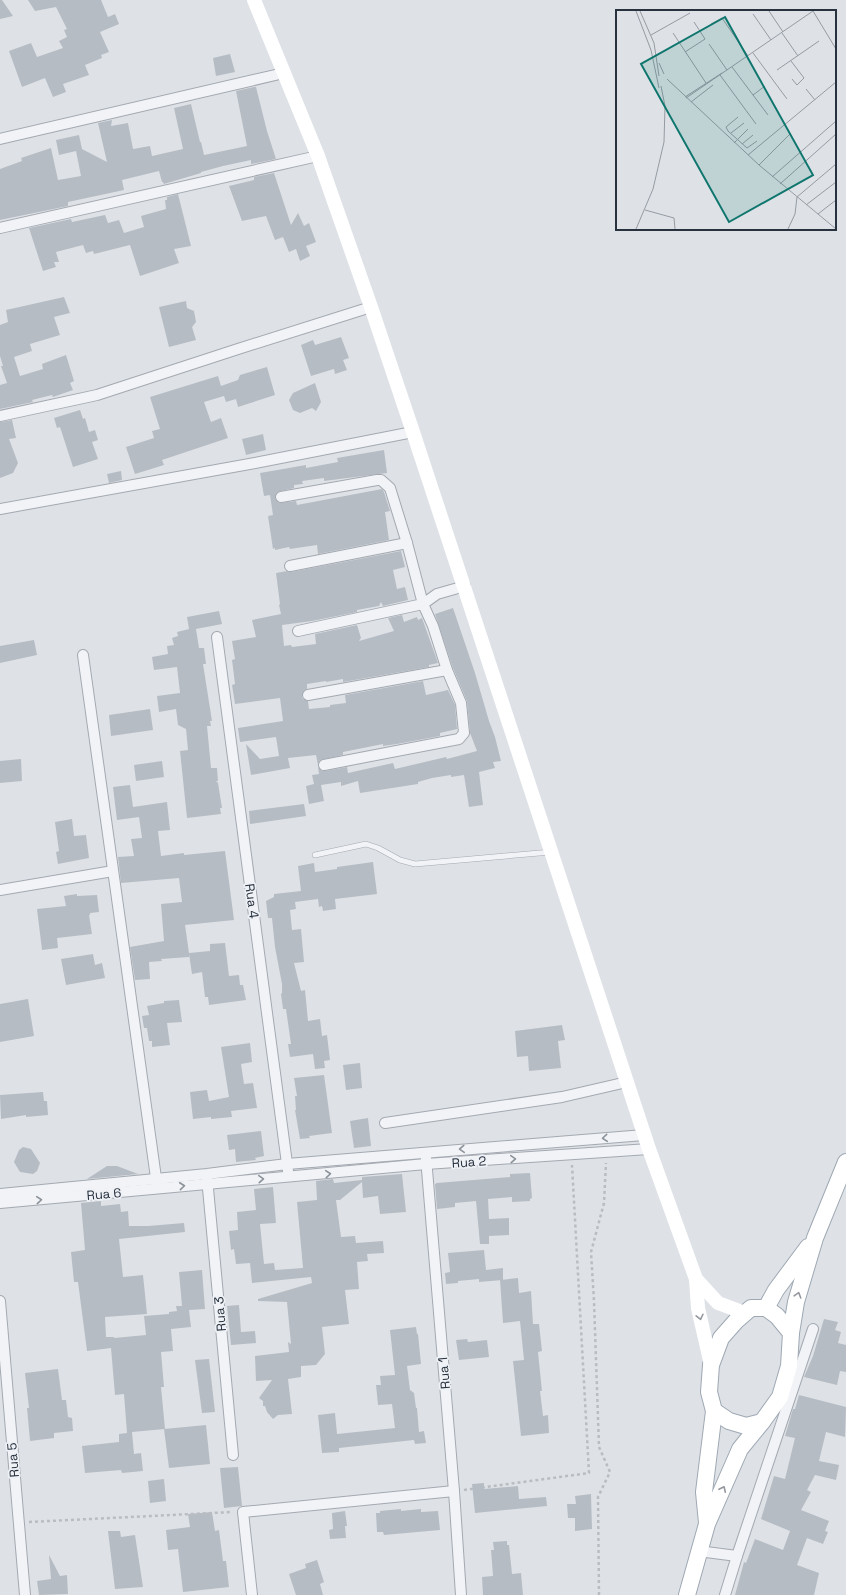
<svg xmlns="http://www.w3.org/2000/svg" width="846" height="1595" font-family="'Space Grotesk',sans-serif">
<rect width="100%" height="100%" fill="#dee2e7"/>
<g fill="#b6bcc4">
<polygon points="0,0 2,0 13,16 0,19"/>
<polygon points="28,0 101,0 108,17 115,14 119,24 100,32 109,52 101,55 102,58 85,65 89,75 63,84 66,92 53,97 45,78 22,87 9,51 31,43 37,57 63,48 59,41 67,37 64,30 67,29 56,7 35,11"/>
<polygon points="230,54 235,72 216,76 213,58"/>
<polygon points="254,87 256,87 267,131 276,159 251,164 251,160 223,166 201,172 201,173 164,184 163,182 162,182 159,171 122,180 124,190 68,202 68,206 0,220 0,169 22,161 21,158 51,148 58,180 81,176 76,151 59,155 56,140 79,135 82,149 107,162 98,123 112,120 111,126 128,123 133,149 150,146 152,156 183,149 174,108 191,104 200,142 201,142 204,155 247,146 236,91"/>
<polygon points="274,173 291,225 298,213 304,226 309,223 316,242 306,246 310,256 300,261 296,249 289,252 283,237 275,240 266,216 242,221 229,186 254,180 254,177"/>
<polygon points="178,194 191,246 174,249 179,263 140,276 130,245 94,254 93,251 86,253 83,245 56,252 59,262 54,262 56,267 43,271 29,228 71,219 72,222 105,215 108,223 119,220 124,233 144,227 141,216 166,209 165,200 167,200 167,197"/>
<polygon points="64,297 70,313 54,317 60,335 30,344 32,351 14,357 20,376 43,369 42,364 66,355 74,381 70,383 73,390 53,397 52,395 32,400 33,402 0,409 0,385 7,383 1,366 3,366 0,356 0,325 8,322 6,310"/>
<polygon points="186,301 187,308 194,311 196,322 192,327 196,340 169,347 159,307"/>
<polygon points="341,337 349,358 343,360 347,370 335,374 334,369 311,376 301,345 313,340 315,345"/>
<polygon points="267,367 275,395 238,407 236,399 226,402 224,396 204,402 211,422 221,418 228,438 162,460 164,465 135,474 126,447 154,438 152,431 160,429 150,397 218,376 221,386 238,380 240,375"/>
<polygon points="315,383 321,402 316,411 312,408 300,413 293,410 289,400 293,393"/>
<polygon points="80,410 83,419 85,418 89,432 95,430 98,440 92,442 98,459 73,467 60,427 57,428 54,418"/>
<polygon points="12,420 16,438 9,439 18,463 13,473 0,478 0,422"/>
<polygon points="263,434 266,450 246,455 242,439"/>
<polygon points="384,450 387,473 324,481 324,478 302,481 303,484 294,485 294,488 277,492 275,498 279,503 296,501 297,505 382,489 384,492 390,511 385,512 389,540 318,554 317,545 290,549 289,547 275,550 275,548 273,549 268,516 273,515 270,495 264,496 260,473 306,465 306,468 338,462 337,458"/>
<polygon points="121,471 122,480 109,483 107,474"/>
<polygon points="401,551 405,567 393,570 397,589 405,587 408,600 383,606 381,602 379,606 357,610 357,612 312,621 282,625 284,646 291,645 292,647 316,644 315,634 357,625 361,638 359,641 394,631 388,618 402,615 404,622 417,617 418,620 422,618 438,663 429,665 429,667 343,682 343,679 326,682 326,681 307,684 307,689 304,690 302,697 303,699 308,701 309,709 330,707 330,705 346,703 345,695 423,681 426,695 448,690 455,705 457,729 440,733 440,736 397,744 383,746 383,744 343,752 343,755 320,760 318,765 316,755 288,758 290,768 251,775 246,744 260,759 279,756 276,737 240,742 238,728 283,721 280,698 235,704 232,685 235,684 232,660 235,659 232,641 256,637 252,620 281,614 279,605 280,604 276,573 287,571 291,572"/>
<polygon points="453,608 475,673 489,721 495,737 501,761 493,762 495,768 479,772 483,805 469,807 464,775 451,777 451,775 432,778 418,782 418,784 360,793 358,781 341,786 341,782 321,785 324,801 309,804 306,786 314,784 312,775 319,774 318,767 322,771 325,771 347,767 348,773 393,763 395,769 446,757 447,759 477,751 470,733 467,701 453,668 435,614"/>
<polygon points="219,611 222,624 196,629 199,648 204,648 206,664 203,664 212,721 210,721 211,726 207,726 211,768 217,768 218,781 216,781 218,783 222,808 220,808 221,814 187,818 180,751 188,750 186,729 178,725 176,709 159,712 157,696 180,693 177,667 154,670 152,657 168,654 167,646 174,645 172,638 178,636 177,632 189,629 187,617"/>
<polygon points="34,640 37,655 0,663 0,646"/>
<polygon points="150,709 153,730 111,736 109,715"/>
<polygon points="21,759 22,781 0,783 0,761"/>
<polygon points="162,761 164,777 136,781 134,765"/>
<polygon points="130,785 133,807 167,802 170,830 158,831 161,856 184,853 184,855 225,851 234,920 185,925 189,953 210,951 210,944 225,943 229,976 239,975 240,985 243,985 246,1000 209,1005 208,997 205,997 202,972 192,974 189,954 189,957 161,959 162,961 149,962 150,979 135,980 130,947 164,941 161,904 182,902 179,878 121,883 118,857 134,856 131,839 142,838 139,817 117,820 113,787"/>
<polygon points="304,804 306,816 250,824 249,811"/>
<polygon points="72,819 74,836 86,835 89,858 58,864 56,852 59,851 55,822"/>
<polygon points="373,862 377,894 335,899 336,909 323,911 322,906 319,907 318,899 295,902 296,909 290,910 292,930 301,929 304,962 294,963 301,991 305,990 308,1021 320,1019 322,1036 327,1035 330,1060 324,1061 325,1068 315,1069 313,1054 290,1057 288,1044 291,1044 286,1009 283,1009 281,994 282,993 282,984 275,947 272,918 268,918 266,901 274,897 274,894 301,891 298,866 314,863 315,872 337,869 337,867"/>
<polygon points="77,894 77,896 97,895 99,912 90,913 90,915 89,915 92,934 57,938 58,948 42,950 37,909 66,906 64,896"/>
<polygon points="93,954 95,965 102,963 105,978 66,985 61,959"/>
<polygon points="28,999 34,1036 0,1042 0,1004"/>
<polygon points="179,1000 182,1022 167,1023 170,1045 152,1047 152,1041 149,1041 147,1028 144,1028 142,1016 149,1015 147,1006 164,1003 164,1001"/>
<polygon points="562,1025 565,1040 558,1041 561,1068 529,1071 528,1056 517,1057 515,1031"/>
<polygon points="250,1043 252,1062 241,1064 244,1084 253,1083 257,1108 231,1111 232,1117 211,1119 211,1117 193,1119 190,1092 207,1090 209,1101 229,1097 221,1047"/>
<polygon points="360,1063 362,1088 346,1090 343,1065"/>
<polygon points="324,1075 332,1133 309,1136 310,1138 300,1139 295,1110 296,1110 295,1096 297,1096 294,1078"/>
<polygon points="43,1092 44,1101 47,1101 48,1115 26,1117 26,1115 1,1119 0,1095"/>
<polygon points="368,1118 371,1146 354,1148 350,1121"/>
<polygon points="261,1131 264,1156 255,1158 256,1160 236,1162 235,1149 229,1150 227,1135"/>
<polygon points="23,1147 31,1149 40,1163 37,1171 33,1174 20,1172 14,1162 19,1150"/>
<polygon points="107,1166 117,1166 138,1174 87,1179"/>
<polygon points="530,1173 532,1198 530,1199 530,1201 512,1202 512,1197 488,1199 489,1219 509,1218 509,1235 489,1236 489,1244 480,1244 476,1201 455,1203 455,1207 437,1209 435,1184 437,1183 510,1177 510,1174"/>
<polygon points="402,1174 406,1212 380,1214 378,1196 363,1198 362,1182 340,1200 336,1200 341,1237 355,1236 356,1243 383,1241 384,1253 367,1254 368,1261 357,1262 359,1289 345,1290 349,1324 322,1327 325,1354 316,1365 301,1366 301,1377 288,1379 292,1414 278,1415 273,1419 267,1412 265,1406 263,1406 263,1401 259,1398 272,1380 256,1381 255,1356 289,1352 288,1342 291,1344 287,1302 258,1301 258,1299 312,1283 311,1277 252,1283 250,1263 236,1264 234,1249 231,1250 229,1231 238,1230 237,1212 256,1210 254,1189 273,1187 276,1223 260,1224 264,1264 274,1263 275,1270 303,1268 297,1202 317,1200 316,1181 333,1179 334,1183 362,1180 362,1177"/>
<polygon points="101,1201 101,1206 120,1204 121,1212 128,1211 129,1226 148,1226 184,1223 185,1232 119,1239 123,1277 143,1275 147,1314 105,1317 106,1337 114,1337 114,1338 146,1335 144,1316 169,1314 169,1312 177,1311 176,1306 182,1306 179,1272 202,1270 205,1309 189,1310 191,1327 171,1329 173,1351 161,1352 164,1387 161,1387 165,1429 132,1432 134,1454 141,1453 143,1471 122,1473 121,1470 85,1473 82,1446 119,1442 119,1434 127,1433 124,1394 115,1395 111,1348 87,1351 78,1282 74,1282 71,1252 85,1250 81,1203"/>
<polygon points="484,1250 486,1270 503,1268 503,1280 479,1282 479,1279 458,1281 458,1283 446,1284 445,1273 450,1272 448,1253"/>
<polygon points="518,1278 519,1293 531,1291 533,1324 539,1324 542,1351 538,1352 542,1391 540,1391 543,1416 548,1415 549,1433 521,1436 513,1361 524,1360 520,1321 503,1323 500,1280"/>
<polygon points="239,1305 241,1332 255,1331 256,1343 231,1345 227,1306"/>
<polygon points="824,1319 838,1322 835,1330 841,1332 838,1343 846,1345 846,1372 840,1371 837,1385 804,1377 813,1356"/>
<polygon points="416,1327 417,1334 418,1334 421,1364 407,1366 410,1390 414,1393 416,1408 417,1408 419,1432 424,1431 426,1443 415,1444 414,1440 339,1448 339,1452 322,1453 318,1415 335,1413 337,1434 395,1428 392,1404 378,1405 376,1385 381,1385 380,1376 395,1375 390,1330"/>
<polygon points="467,1339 468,1342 487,1340 489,1357 459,1360 456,1340"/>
<polygon points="209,1359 215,1412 202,1413 195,1360"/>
<polygon points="58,1369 62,1400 66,1400 68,1417 72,1418 73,1431 54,1433 54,1438 30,1441 27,1408 29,1408 25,1373"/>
<polygon points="799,1395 846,1407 845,1437 826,1432 819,1461 839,1465 836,1480 815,1475 807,1490 811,1492 801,1510 829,1521 825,1531 828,1532 823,1544 807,1538 797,1565 819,1573 814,1595 735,1595 744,1562 746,1563 755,1539 783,1550 790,1531 761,1519 774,1476 785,1479 795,1438 785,1436 793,1409 795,1409"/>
<polygon points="206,1425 210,1464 169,1468 164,1429"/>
<polygon points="238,1467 242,1506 224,1508 220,1468"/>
<polygon points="164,1479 166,1501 150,1503 148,1481"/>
<polygon points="484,1483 484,1489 518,1486 519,1499 546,1497 547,1506 475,1513 472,1484"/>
<polygon points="591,1494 592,1529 575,1531 575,1518 568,1518 567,1504 576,1504 575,1496"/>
<polygon points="401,1509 401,1511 421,1509 421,1512 438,1511 440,1530 384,1535 383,1532 377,1532 376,1513 380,1513 380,1511"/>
<polygon points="345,1511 347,1526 345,1526 346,1538 330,1539 329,1530 333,1529 332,1514 332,1513"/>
<polygon points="212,1512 215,1531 219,1530 223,1561 226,1561 229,1587 183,1592 178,1549 168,1550 166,1530 190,1527 188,1514"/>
<polygon points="108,1531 120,1531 121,1537 135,1535 143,1587 115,1589"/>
<polygon points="507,1541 507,1545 509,1545 512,1574 521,1573 523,1595 483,1595 482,1577 493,1576 491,1550 494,1550 493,1542"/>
<polygon points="49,1555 60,1576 67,1575 68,1594 39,1595 37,1581 51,1579"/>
<polygon points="317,1560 324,1582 320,1584 323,1595 296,1595 289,1574 306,1568 305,1564"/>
</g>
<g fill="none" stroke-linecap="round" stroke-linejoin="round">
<g stroke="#a4a9b1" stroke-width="6">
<polyline id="lane" points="315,855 366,844 378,848 400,860 415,864 551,852"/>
</g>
<g stroke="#a4a9b1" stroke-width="12">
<g id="street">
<polyline points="0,139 284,73"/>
<polyline points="0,228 318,156"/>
<polyline points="0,416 97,395 238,349 371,307"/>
<polyline points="281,497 377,480 381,480 390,488 407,543 423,604 433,626 447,670 461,703 464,733 459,739 324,765"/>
<polyline points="0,509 255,463 413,432"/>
<polyline points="290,566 407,543"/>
<polyline points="298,631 423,604 437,594 465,586"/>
<polyline points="217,637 288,1171"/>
<polyline points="83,655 157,1185"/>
<polyline points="308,695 447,670"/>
<polyline points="0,890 113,871"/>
<polyline points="385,1123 562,1097 627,1082"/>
<polyline points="426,1158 454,1491 461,1595"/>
<polyline points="207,1178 233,1455"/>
<polyline points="0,1194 207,1174 287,1164 644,1135"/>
<polyline points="0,1203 426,1164 649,1149"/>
<polyline points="0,1301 25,1595"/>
<polyline points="698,1551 737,1556"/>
<polyline points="252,1595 243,1512 454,1491"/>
<polyline points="725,1595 737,1556 813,1329"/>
</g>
</g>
<g stroke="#9ea8b3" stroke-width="18">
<g id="primary">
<polygon points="751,1308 766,1308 777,1316 791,1333 789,1366 780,1397 762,1422 746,1426 729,1421 714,1411 709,1392 711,1365 721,1338 736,1321"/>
<polyline points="766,1308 776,1290 808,1247"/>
<polyline points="791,1333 796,1302 815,1238 846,1162"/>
<polyline points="707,1523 704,1492 714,1411"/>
<polyline points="687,1595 707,1524 740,1449 762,1422"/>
</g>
</g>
<g stroke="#b9bdc2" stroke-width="2.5" stroke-dasharray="3 3" stroke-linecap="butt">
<polyline points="464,1490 589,1473 572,1165"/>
<polyline points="29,1522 232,1512"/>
<polyline points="599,1595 598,1497 610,1472 599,1447 594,1301 591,1252 604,1203 606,1163"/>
</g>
<use href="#lane" stroke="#f1f3f6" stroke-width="5"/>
<use href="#street" stroke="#f1f3f6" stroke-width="10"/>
<g stroke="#fff" stroke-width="14">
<polyline points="254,0 318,156 371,307 413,432 649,1149 696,1279 698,1308 711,1365"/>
<polyline points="696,1279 718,1303 745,1313"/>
</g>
<use href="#primary" stroke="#fff" stroke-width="16"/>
</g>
<defs><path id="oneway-chevron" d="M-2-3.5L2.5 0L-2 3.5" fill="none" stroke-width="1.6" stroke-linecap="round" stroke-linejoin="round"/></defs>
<g stroke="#8c929a">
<use href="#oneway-chevron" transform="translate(605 1138) rotate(175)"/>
<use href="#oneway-chevron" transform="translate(462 1149) rotate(176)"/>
<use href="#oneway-chevron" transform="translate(513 1159) rotate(-4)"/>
<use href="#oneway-chevron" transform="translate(328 1174) rotate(-5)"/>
<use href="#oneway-chevron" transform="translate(261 1179) rotate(-4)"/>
<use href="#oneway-chevron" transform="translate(182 1186) rotate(-6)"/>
<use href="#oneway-chevron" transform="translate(39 1200) rotate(-5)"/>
</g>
<g stroke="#94989e">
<use href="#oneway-chevron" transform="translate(798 1295) rotate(-73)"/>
<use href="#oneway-chevron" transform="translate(700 1317) rotate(77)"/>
<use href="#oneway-chevron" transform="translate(723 1489) rotate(-65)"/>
</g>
<g text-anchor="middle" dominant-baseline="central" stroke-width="3.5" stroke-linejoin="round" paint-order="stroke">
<g font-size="13" fill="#28313e" stroke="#eef1f5">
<text transform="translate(252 901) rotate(82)">Rua 4</text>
<text transform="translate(469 1162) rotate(-4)">Rua 2</text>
<text transform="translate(104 1194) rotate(-5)">Rua 6</text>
<text transform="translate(220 1314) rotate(-95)">Rua 3</text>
<text transform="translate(444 1373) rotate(-95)">Rua 1</text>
<text transform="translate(13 1460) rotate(-95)">Rua 5</text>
</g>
</g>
<g transform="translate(616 10)">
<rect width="220" height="220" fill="#dee2e7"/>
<path fill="none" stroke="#959ba3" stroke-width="1" d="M20 1 35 40 43 78M24 1 38 33 43 66M153 1 167 22M197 1 220 39M137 4 155 30M95 14 106 8 132 46M57 23 90 73M166 23 182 46M35 25 74 3M93 34 111 60M69 42 89 29 78 12M137 43 171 89M175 51 188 68 181 75 176 69M43 53 48 64M116 57 152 105M161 60 203 31M104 65 140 114M51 69 143 155 220 219M190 79 199 90M137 85 149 76M69 87 106 63M70 88 197 1M75 92 97 75M122 107 110 117 112 121 131 138 141 131M115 123 128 113M118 133 132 119M126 134 137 125M132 145 220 72M143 155 175 123M156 167 220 111M164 174 220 124M190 195 220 172M29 200 58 208 59 219M202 204 220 190M20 219 37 179 48 132 49 96 45 76M172 219 179 204 181 187 220 154"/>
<path fill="#0f766e" fill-opacity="0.15" stroke="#0f766e" stroke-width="2" d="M109 7 197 165 113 212 25 54Z"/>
<rect width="220" height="220" fill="none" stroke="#28313e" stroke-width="2"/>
</g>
</svg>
